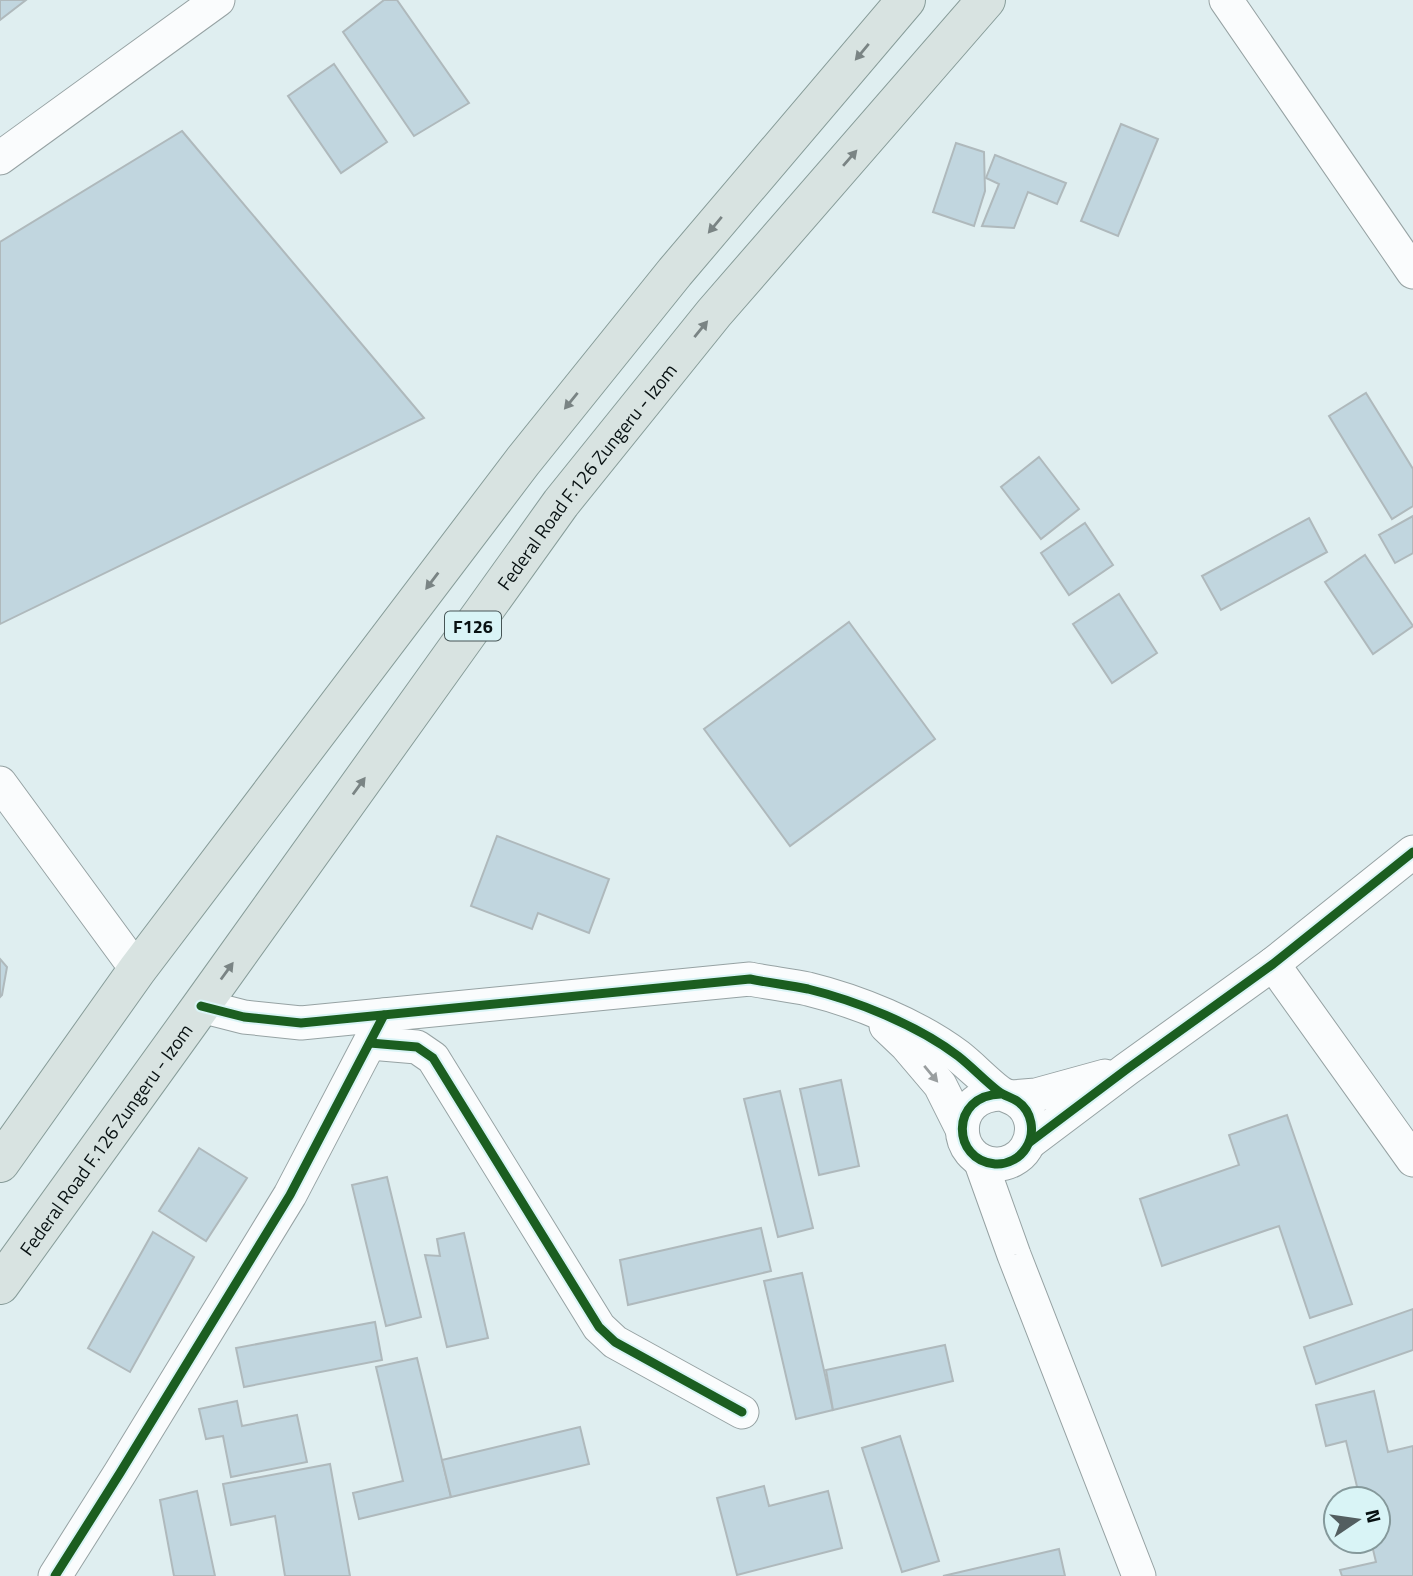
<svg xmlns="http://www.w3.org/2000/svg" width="1413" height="1576" font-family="'Titillium Web',sans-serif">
<rect width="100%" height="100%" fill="#dfeef0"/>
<g fill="#c1d6df" stroke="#afb9bc" stroke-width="2">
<polygon points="0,0 26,0 0,20"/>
<polygon points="384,0 397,0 469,103 414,136 343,32"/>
<polygon points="334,64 387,142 341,173 288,96"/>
<polygon points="1121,124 1158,139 1118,236 1081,221"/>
<polygon points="182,131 424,418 0,624 0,242"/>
<polygon points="956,143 984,152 985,191 974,226 933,212"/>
<polygon points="995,155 1066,183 1057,204 1028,192 1014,228 982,226 999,184 986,178"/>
<polygon points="1366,393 1413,469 1413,506 1392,519 1329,416"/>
<polygon points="1039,457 1079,509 1041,539 1001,487"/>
<polygon points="1413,516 1413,553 1395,563 1379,535"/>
<polygon points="1309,518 1327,552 1221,610 1202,576"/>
<polygon points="1085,523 1113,565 1069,595 1041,553"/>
<polygon points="1365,555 1413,626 1373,654 1325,582"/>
<polygon points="1119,594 1157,653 1112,683 1073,624"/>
<polygon points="849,622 935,739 790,846 704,729"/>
<polygon points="497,836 609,879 589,933 538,913 532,929 471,906"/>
<polygon points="0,959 7,967 2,995 0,997"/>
<polygon points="841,1080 859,1166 819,1175 800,1089"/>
<polygon points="780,1091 813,1228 778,1237 744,1099"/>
<polygon points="1287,1115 1352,1304 1310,1318 1279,1226 1162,1266 1140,1199 1239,1165 1229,1135"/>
<polygon points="199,1148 247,1178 206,1241 159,1211"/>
<polygon points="387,1177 421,1317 386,1326 352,1185"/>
<polygon points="761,1228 771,1271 628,1305 620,1260"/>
<polygon points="153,1232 194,1257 130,1372 88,1348"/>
<polygon points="464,1233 488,1338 447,1347 425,1255 440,1256 437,1239"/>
<polygon points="802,1273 833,1410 796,1419 764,1281"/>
<polygon points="1413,1309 1413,1350 1316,1384 1304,1347"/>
<polygon points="375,1322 382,1360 244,1387 236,1348"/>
<polygon points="945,1345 953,1381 833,1410 826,1370"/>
<polygon points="417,1358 451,1497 359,1519 353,1493 403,1481 376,1367"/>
<polygon points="1374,1391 1388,1452 1413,1446 1413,1576 1342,1576 1340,1570 1376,1562 1371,1541 1378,1541 1378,1499 1360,1499 1346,1441 1326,1446 1316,1405"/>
<polygon points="237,1401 242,1426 297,1415 307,1462 231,1477 223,1436 206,1439 199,1409"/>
<polygon points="580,1427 589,1464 451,1497 442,1460"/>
<polygon points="900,1436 939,1561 902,1572 862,1448"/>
<polygon points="330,1464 350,1576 285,1576 275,1516 231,1525 223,1484"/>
<polygon points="764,1486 769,1506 828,1491 842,1548 737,1575 717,1498"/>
<polygon points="197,1491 215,1576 174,1576 160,1500"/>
<polygon points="1059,1549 1065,1576 943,1576"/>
</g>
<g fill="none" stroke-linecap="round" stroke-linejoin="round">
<g stroke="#96a2a3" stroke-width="35">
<g id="street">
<polyline points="1226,0 1413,272"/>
<polyline points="0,158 218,0"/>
<polyline points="0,783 137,970"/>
<polyline points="1273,964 1413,1160"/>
<path d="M201 1006 244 1017 301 1023 750 979C769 983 789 985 808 989 857 1001 917 1025 958 1056 972 1067 984 1080 998 1091 1004 1096 1011 1097 1017 1101 1032 1111 1036 1132 1026 1148 1020 1158 1007 1165 995 1164 952 1161 949 1095 1001 1094"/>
<polyline points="886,1026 906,1045 940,1085 962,1129"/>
<polyline points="370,1043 417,1047 433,1058 599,1327 615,1342 742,1412"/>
<polyline points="1012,1097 1036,1095 1105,1076"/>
<polyline points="1030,1142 1127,1069 1273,964 1413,852"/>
<polyline points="980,1160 1014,1255 1139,1576"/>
<polyline points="55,1576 120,1473 290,1195 384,1015"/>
</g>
</g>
<g stroke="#879c99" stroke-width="40">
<g id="primary">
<polyline points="0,1163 137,970 523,461 675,272 906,0"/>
<path id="s1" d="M0 1285 201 1006 561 503 714 313 986 0"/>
</g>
</g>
<use href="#street" stroke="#fafcfd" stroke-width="33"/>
<use href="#primary" stroke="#d8e3e1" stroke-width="38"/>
<g stroke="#d9f4f6" stroke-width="13">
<g id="cycleway">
<path d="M201 1006 244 1017 301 1023 750 979C769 983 789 985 808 989 857 1001 917 1025 958 1056 972 1067 984 1080 998 1091 1004 1096 1011 1097 1017 1101 1032 1111 1036 1132 1026 1148 1020 1158 1007 1165 995 1164 952 1161 949 1095 1001 1094"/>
<polyline points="370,1043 417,1047 433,1058 599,1327 615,1342 742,1412"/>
<polyline points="1030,1142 1127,1069 1273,964 1413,852"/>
<polyline points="55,1576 120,1473 290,1195 384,1015"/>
</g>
</g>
<use href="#cycleway" stroke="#1b5e20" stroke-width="9"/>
</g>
<defs><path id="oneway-solid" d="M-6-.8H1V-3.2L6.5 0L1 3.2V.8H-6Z" transform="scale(1.75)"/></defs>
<g fill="#7a8484">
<use href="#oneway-solid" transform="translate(862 52) rotate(130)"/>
<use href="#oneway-solid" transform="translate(850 158) rotate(-49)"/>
<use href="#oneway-solid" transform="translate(715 225) rotate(130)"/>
<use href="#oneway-solid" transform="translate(701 329) rotate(-51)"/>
<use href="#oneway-solid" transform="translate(571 401) rotate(129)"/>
<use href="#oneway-solid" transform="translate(432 581) rotate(127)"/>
<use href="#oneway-solid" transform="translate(359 786) rotate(-54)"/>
<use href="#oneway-solid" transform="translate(227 971) rotate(-54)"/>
</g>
<use fill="#999e9f" href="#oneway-solid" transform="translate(931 1074) rotate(50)"/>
<g text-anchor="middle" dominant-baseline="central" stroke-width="7" stroke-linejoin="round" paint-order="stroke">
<rect fill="#d9f4f6" stroke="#475556" stroke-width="2" x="445" y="611.5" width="56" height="29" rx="5"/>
<g font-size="18" font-weight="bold" fill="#081112">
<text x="473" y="626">F126</text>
</g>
<g font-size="19" fill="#081112" stroke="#d9f4f6">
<text stroke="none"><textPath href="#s1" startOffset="999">Federal Road F.126 Zungeru - Izom</textPath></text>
<text stroke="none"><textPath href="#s1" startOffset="180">Federal Road F.126 Zungeru - Izom</textPath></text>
</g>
</g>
<g transform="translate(1357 1520) rotate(77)"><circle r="33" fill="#d9f4f6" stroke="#85999b" stroke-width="2"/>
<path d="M0-5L12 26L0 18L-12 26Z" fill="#535e60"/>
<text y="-10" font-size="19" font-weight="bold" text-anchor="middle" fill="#081112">N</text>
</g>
</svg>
